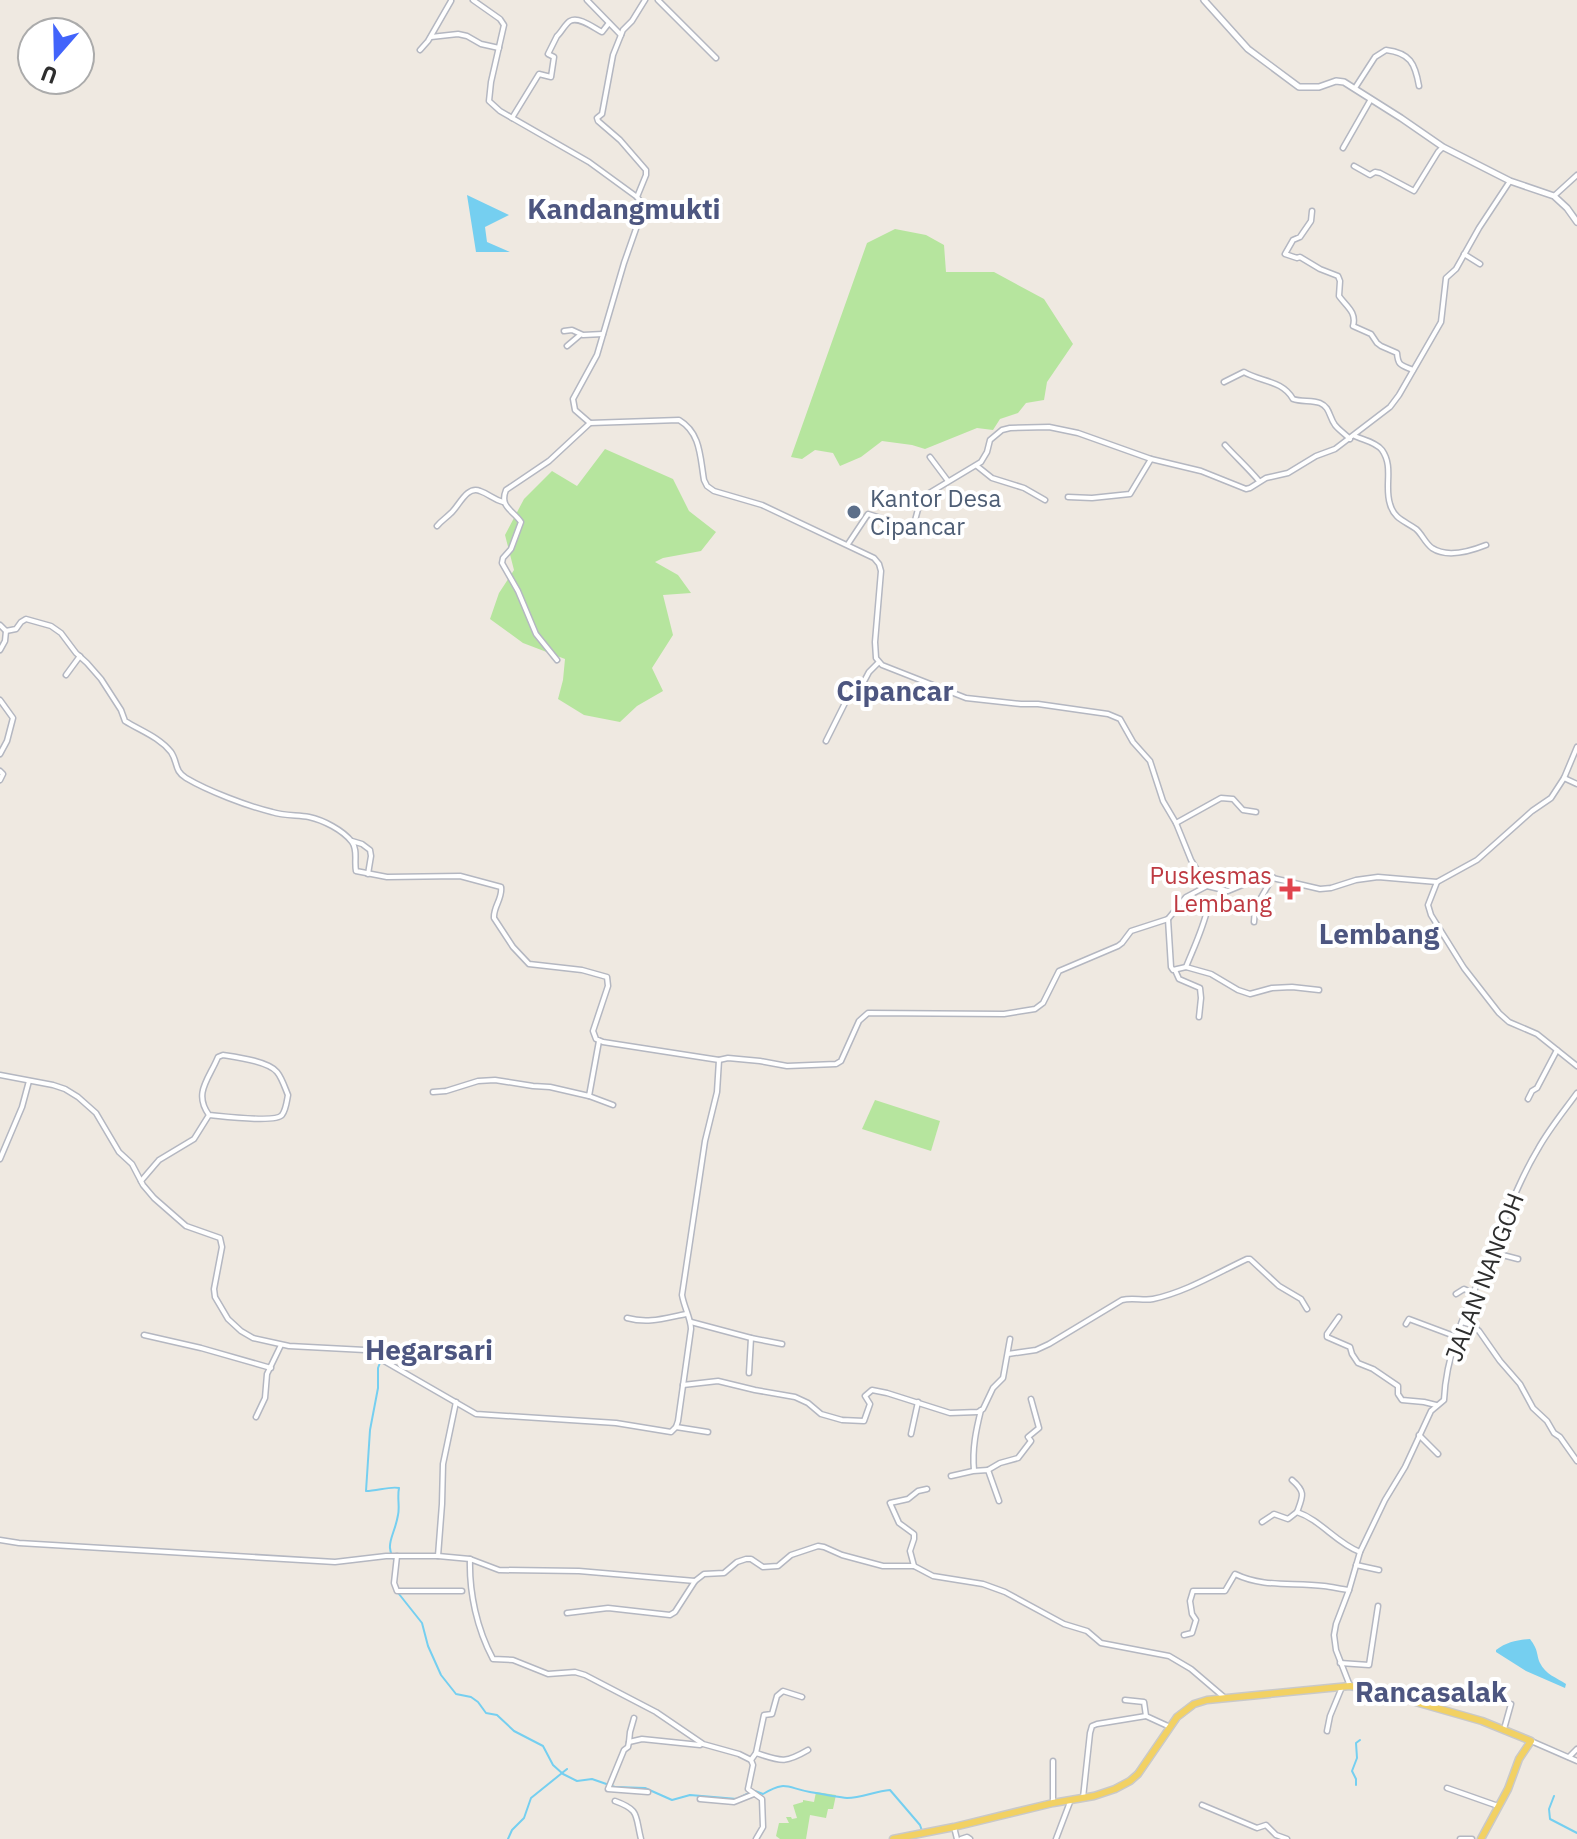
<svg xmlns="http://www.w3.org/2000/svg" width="1577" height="1839" font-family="'IBM Plex Sans',sans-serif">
<rect width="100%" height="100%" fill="#efe9e1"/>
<g fill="#b6e59e">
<polygon points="895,229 926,235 944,245 946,272 994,272 1044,299 1073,344 1047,382 1044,400 1026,403 1018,413 1000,419 993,430 977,428 925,449 912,445 882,441 861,457 840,466 833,453 815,450 802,459 791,457 867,243"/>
<polygon points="605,449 673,479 689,511 716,532 701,551 663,558 655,562 678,575 691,593 663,595 673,635 652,668 663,691 637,706 620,722 584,715 558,699 563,680 565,659 523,643 490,619 499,593 514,570 505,535 524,499 552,471 577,486"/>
<polygon points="875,1100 940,1121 931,1151 862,1129"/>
<polygon points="816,1792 836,1795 833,1809 828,1809 826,1818 810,1815 806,1839 780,1839 776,1836 779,1823 789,1823 786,1817 791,1817 792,1819 797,1818 793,1805 803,1802 803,1800 814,1802"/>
</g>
<g fill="#75cff0">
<polygon points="467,195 509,215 485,227 487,242 510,252 476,252"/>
<path d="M1530 1639C1539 1651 1536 1654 1540 1663 1545 1674 1557 1678 1566 1684L1565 1688 1526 1671 1496 1652V1650C1507 1642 1517 1640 1530 1639Z"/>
</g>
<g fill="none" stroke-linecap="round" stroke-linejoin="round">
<g stroke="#75cff0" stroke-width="2">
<path d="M384 1352 378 1368V1388L370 1430 366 1491C377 1491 390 1486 399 1488 397 1498 400 1507 398 1515 394 1539 382 1544 398 1566V1569"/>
<polyline points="399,1594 422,1623 428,1646 441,1675 456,1694 471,1697 478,1702 486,1713 497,1715 514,1731 543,1746 553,1765 563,1774 577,1781 592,1779 615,1787 645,1788 672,1800 690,1795 737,1799 749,1793"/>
<polyline points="1356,1785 1356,1779 1352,1771 1357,1758 1356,1743 1360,1740"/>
<path d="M755 1791 763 1794C786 1780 787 1788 810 1792 821 1794 837 1797 847 1798 862 1798 875 1791 890 1790L920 1825 922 1831"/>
<polyline points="1554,1796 1549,1809 1550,1819 1577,1833"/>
<polyline points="508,1839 512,1830 524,1818 531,1798 567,1769"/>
</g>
<g stroke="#b4b7c1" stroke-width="7">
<g id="minor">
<path d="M473 0 500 19 504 25 491 82 489 101 500 111 589 162 637 197 644 206 624 263 597 355 573 399 575 410 590 423 679 420C701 433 700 457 704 480L707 486 714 491 762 505 874 558 879 564 881 571 875 642 876 658 882 665 966 698 1021 704H1038L1108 714 1120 719 1133 742 1150 761 1163 801 1176 823 1191 860 1207 886 1228 891 1264 876 1320 889 1331 888 1356 880 1378 877 1437 882 1477 860 1532 811 1551 798 1564 778 1577 747"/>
<polyline points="587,0 621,35"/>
<polyline points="658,0 716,58"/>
<polyline points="431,37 458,34 467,36 481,44 499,48"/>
<polyline points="420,50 428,41 451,1"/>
<path d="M1355 88 1375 57 1386 50C1410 53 1415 63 1419 86"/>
<path d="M512 118 539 74 551 77 554 57 548 54 557 36C561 33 565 24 570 21 579 16 594 28 602 32L609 23"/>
<polyline points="1343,148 1371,99"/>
<polyline points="1354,166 1370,175 1375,172 1380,173 1414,191 1438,152 1443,147"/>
<polyline points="1554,196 1577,175"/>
<polyline points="637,197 646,175 646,170 620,140 598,121 597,118 602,114 613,55 623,30 632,21 645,0"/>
<path d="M1312 211 1311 221 1300 237 1293 240 1285 254 1297 258 1300 257 1320 269 1338 276 1340 281 1339 296C1346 306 1357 312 1353 326L1371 334 1377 343 1381 346 1397 353C1398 366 1401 365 1413 370"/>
<polyline points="1464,254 1480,264"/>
<polyline points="564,331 572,330 583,335 603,334"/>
<polyline points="567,346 580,335"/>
<path d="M1224 382 1244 372C1261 382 1282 380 1293 399 1301 402 1312 400 1320 403 1330 407 1329 417 1335 425 1339 430 1345 434 1350 439"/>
<path d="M1355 436C1363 440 1376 442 1382 450 1394 467 1384 486 1390 504 1394 519 1405 521 1416 529 1422 534 1425 543 1432 548 1447 558 1471 551 1486 545"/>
<path d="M1225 445C1237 458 1248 468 1259 481"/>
<polyline points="930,457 948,481"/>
<polyline points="977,466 992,478 1024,488 1045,500"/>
<polyline points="1068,497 1092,498 1130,494 1151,459"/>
<path d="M437 526C442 520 446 518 451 513 459 506 467 485 480 491 489 494 493 499 503 502"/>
<polyline points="848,544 868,514 913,528 921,498 981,462 987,452 990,440 1002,430 1010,428 1049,427 1078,433 1151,459 1201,471 1246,489 1250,488 1266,478 1288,473 1316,456 1335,449 1390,407 1399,395 1441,322 1446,278 1456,269 1479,228 1510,181"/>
<path d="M0 625 6 631 16 629 21 622 26 619 51 626 61 633 76 653 87 663 101 679 121 710 125 721C141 731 159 737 171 752 178 762 174 771 186 778 208 791 247 806 272 812 284 816 297 815 309 817 323 820 343 830 352 842 358 850 354 861 356 871L387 877 460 876 501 887C503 898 493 907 494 918L513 947 529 964 582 970 607 977 608 986 593 1031 596 1039 603 1042 719 1060 728 1058 760 1061 787 1066 836 1064 841 1061 859 1021 868 1013 1004 1014 1035 1009 1043 1003 1059 971 1118 946 1122 943 1131 931 1168 919 1186 897 1207 886"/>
<polyline points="0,650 5,641 6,631"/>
<path d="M557 660 536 634 518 591 502 563 503 558 511 549 521 522C513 510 499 507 506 490L549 461 590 423"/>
<polyline points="66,675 80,656"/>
<polyline points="0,700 13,718 7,741 0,754"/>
<polyline points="826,741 846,701 851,693 861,687 869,672 878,663"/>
<polyline points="0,771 3,774 0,780"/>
<polyline points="1564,778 1577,784"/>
<polyline points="1176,823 1221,798 1233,799 1243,810 1256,812"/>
<polyline points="352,841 362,844 370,850 371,856 368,874"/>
<polyline points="1437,882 1428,905 1431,915 1464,968 1499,1013 1509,1022 1537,1034 1577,1066"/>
<polyline points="1168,919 1171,967 1173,970 1186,967 1211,974 1238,990 1250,994 1272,988 1292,987 1319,990"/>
<polyline points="1254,922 1255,908 1273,877"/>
<path d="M1186 967C1194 947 1203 929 1208 907"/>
<polyline points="1175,970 1179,979 1200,988 1201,998 1199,1017"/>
<path d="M0 1075 53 1085 65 1089 78 1097 96 1113 119 1152 132 1164 143 1185 154 1198 186 1226 220 1238 222 1247 214 1289 215 1297 228 1319 241 1331 253 1338 289 1346 365 1350 476 1414 616 1423 671 1432 676 1427 678 1421 691 1329C691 1319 684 1307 682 1295L705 1141 717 1092 719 1060"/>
<polyline points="433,1092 446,1091 478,1081 495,1080 533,1086 550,1087 589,1096 599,1041"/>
<polyline points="589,1096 613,1105"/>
<polyline points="1528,1099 1532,1091 1537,1088 1557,1050"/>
<polyline points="0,1159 22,1107 29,1081"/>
<path d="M141 1181 159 1160 194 1139 209 1115C221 1116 276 1123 282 1115 286 1110 287 1100 288 1095 285 1088 282 1078 277 1072 268 1061 236 1057 223 1055L218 1057C209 1079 193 1093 209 1115"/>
<polyline points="1491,1252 1518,1259"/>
<polyline points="1456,1294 1464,1289 1473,1293"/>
<polyline points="1339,1317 1327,1334 1327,1337 1350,1347 1352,1354 1358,1363 1373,1369 1398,1386 1398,1394 1402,1400 1424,1402 1436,1405"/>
<path d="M627 1318C649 1324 665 1318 686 1314"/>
<polyline points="691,1322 751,1338 782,1344"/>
<polyline points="1462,1322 1472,1325 1479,1331 1500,1361 1520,1384 1533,1408 1547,1421 1554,1433 1560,1437 1577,1461"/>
<polyline points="1406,1324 1409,1319 1457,1337"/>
<polyline points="144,1335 201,1348 271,1368"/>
<path d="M1008 1354 1036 1350 1049 1344 1122 1300C1133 1297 1143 1301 1153 1299 1186 1292 1217 1273 1247 1259H1250L1279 1286 1301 1299 1307 1309"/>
<polyline points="749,1373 751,1338"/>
<polyline points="683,1385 718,1381 755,1390 795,1397 808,1403 821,1414 842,1420 864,1421 870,1404 865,1396 872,1390 887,1393 950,1413 978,1412 983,1409 993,1388 1003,1378 1010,1339"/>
<polyline points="256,1417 265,1398 267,1374 281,1345"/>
<polyline points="676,1427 708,1432"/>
<polyline points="911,1434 918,1402"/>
<polyline points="1419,1435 1438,1454"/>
<path d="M974 1470C972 1449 976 1430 981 1410"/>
<polyline points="988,1470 1000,1463 1018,1458 1031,1441 1028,1437 1039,1428 1031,1399"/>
<polyline points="951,1476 973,1471 988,1470 999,1501"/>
<path d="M1292 1480C1306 1492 1303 1496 1297 1512"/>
<path d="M1262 1522 1274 1514 1288 1519 1297 1512C1321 1520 1336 1543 1360 1552"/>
<polyline points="0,1540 19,1543 335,1562 386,1556 438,1556 470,1559"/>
<polyline points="397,1556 394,1583 397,1591 462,1591"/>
<polyline points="438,1556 442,1504 443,1464 456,1402"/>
<polyline points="1356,1565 1379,1570"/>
<polyline points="914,1566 910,1551 914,1539 914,1534 899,1523 890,1503 908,1499 918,1491 927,1489"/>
<polyline points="567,1613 608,1608 670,1615 675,1612 695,1581"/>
<path d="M1184 1635 1192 1633 1196 1620 1192 1614 1190 1601 1193 1591H1225L1235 1574C1264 1588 1293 1582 1324 1586 1332 1587 1341 1589 1349 1590"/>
<polyline points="1340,1663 1369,1665 1378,1606"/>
<path d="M1350 1686 1336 1650 1334 1635 1336 1624 1349 1590 1360 1552 1385 1500 1405 1467 1431 1411 1444 1400C1446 1352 1468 1305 1487 1261 1504 1223 1517 1184 1538 1149 1549 1129 1564 1111 1577 1093"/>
<polyline points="1125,1700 1144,1702 1146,1716 1170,1727"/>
<polyline points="1504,1729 1511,1704"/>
<polyline points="1327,1731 1330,1716 1342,1687"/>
<polyline points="1531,1741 1577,1761"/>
<polyline points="629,1742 630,1732 634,1718"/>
<path d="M756 1753C781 1761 784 1764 808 1750"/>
<polyline points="1569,1757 1577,1749"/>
<polyline points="751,1760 756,1753 764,1715 772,1714 777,1696 783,1691 802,1697"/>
<polyline points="1447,1788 1498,1806"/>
<polyline points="648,1792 608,1789 624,1750 628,1747 629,1742 642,1739 700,1745"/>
<polyline points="1083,1798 1090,1733 1092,1726 1097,1724 1146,1716"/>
<polyline points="700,1799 734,1802 754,1794"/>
<path d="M615 1801C640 1810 635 1815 641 1839"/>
<polyline points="1053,1803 1053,1761"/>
<polyline points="1202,1805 1257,1828 1266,1825 1276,1835 1287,1839"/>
<polyline points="954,1827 957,1839"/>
<path d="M756 1839 763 1827 762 1799 748 1789 753 1765 751 1760 739 1754 703 1744 656 1712 585 1675 575 1672 548 1674 513 1660 493 1659C477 1629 469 1593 470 1559L499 1570 579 1571 695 1581 704 1574 724 1573 737 1562 746 1559H751L763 1567 778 1566 791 1555 818 1546 824 1547 842 1555 883 1566H914L933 1576 983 1584 1005 1592 1064 1624 1087 1631 1101 1643 1169 1656 1191 1669 1225 1698"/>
<polyline points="961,1839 967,1837 970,1839"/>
<polyline points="1056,1839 1070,1802"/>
<polyline points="1460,1839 1472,1839"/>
</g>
</g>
<g stroke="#b4b7c1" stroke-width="8">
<polyline id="tertiary" points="1204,0 1248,49 1299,87 1319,87 1336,81 1344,82 1401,118 1443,147 1510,181 1554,196 1567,208 1577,222"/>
</g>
<g stroke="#c9c9c9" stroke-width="9">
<polyline id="primary" points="893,1839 954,1827 1053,1803 1094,1796 1115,1789 1130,1781 1138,1774 1177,1717 1194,1704 1207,1700 1350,1686 1377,1691 1482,1721 1531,1741 1519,1759 1508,1789 1481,1839"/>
</g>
<use href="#minor" stroke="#fff" stroke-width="4"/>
<use href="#tertiary" stroke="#fff" stroke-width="5"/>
<use href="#primary" stroke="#f2d163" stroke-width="6"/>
</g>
<circle fill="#5c6f8a" stroke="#fff" stroke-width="3" cx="854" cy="512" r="8"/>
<path fill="#e0444e" stroke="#fff" stroke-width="3" d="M1286 877h8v8h8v8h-8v8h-8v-8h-8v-8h8z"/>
<g text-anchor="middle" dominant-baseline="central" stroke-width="8" stroke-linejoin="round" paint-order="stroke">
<g font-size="24" fill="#4e5e75" stroke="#fff" text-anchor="start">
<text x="870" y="498">Kantor Desa<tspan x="870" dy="28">Cipancar</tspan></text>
</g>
<g font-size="24" fill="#be3a42" stroke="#fff" text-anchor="end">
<text x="1272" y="875">Puskesmas<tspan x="1272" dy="28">Lembang</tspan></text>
</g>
<g font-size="24" fill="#2e2e2e" stroke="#fff">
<text transform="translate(1484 1277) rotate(-69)">JALAN NANGOH</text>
</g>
<g font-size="28" font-weight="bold" fill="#4d5680" stroke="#fff">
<text x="624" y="208">Kandangmukti</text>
<text x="895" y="690">Cipancar</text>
<text x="1379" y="933">Lembang</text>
<text x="429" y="1349">Hegarsari</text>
<text x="1431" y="1691">Rancasalak</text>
</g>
</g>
<g transform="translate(56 56) rotate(200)"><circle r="38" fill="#ffffff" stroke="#ababab" stroke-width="2"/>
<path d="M0-6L14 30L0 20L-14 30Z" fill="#4264fb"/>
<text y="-12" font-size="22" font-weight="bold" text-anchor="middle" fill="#2e2e2e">U</text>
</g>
</svg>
